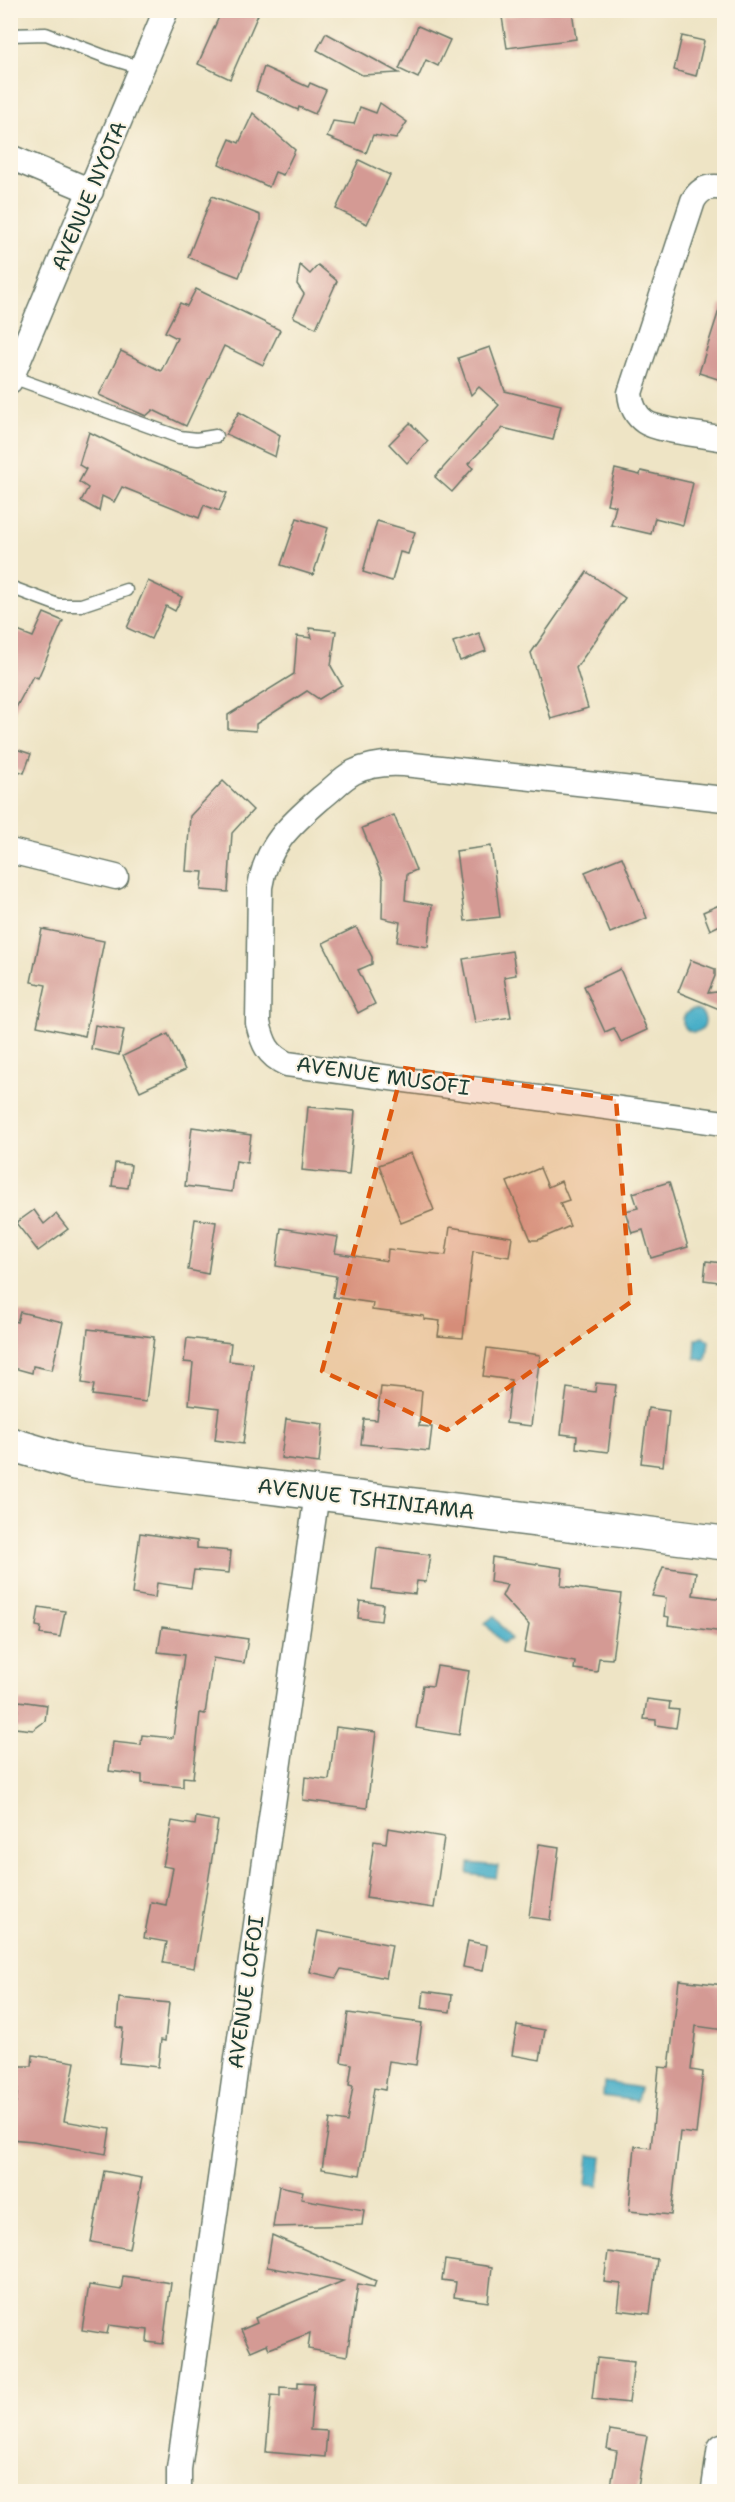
<svg xmlns="http://www.w3.org/2000/svg" width="735" height="2502" font-family="'Shantell Sans',sans-serif">
<rect width="100%" height="100%" fill="#fcf5e5"/>
<filter id="ink" filterUnits="userSpaceOnUse"><feTurbulence type="fractalNoise" baseFrequency=".0167" numOctaves="2"/><feDisplacementMap in="SourceGraphic" scale="12" xChannelSelector="R" yChannelSelector="G"/><feConvolveMatrix kernelMatrix="1 2 1 2 8 2 1 2 1" color-interpolation-filters="sRGB"/></filter>
<filter id="wash" filterUnits="userSpaceOnUse"><feTurbulence type="fractalNoise" baseFrequency=".008" numOctaves="4" result="noise"/><feDisplacementMap in="SourceGraphic" scale="24" xChannelSelector="R" yChannelSelector="G"/><feGaussianBlur stdDeviation="1.35" result="paint"/><feColorMatrix in="noise" values="0 0 0 0 0 0 0 0 0 0 0 0 0 0 0 0 0 1.4 0 .05"/><feComposite in="paint" operator="in"/></filter>
<g filter="url(#wash)">
<rect width="100%" height="100%" fill="#eee4c5"/>
<g fill="#49afc8" stroke="#34767e" stroke-width="1.5">
<circle cx="694" cy="1021" r="11"/>
<polygon points="703,1336 709,1341 706,1361 695,1358 696,1339"/>
<polygon points="494,1616 511,1639 502,1643 485,1623"/>
<polygon points="469,1863 498,1866 496,1878 468,1874"/>
<polygon points="604,2082 640,2088 637,2101 603,2096"/>
<polygon points="589,2155 602,2157 599,2186 586,2185"/>
</g>
<g id="blocks">
<g fill="#d49a94">
<polygon points="222,10 260,10 230,79 198,64"/>
<polygon points="551,10 572,10 576,39 507,48 502,17"/>
<polygon points="418,26 450,40 438,66 426,60 418,78 399,69"/>
<polygon points="326,33 399,73 362,75 317,50"/>
<polygon points="682,36 704,41 696,76 674,70"/>
<polygon points="264,67 308,87 310,83 326,90 315,114 299,107 298,110 256,91"/>
<polygon points="380,103 407,122 396,139 373,135 366,153 327,137 333,121 354,124 360,107 376,113"/>
<polygon points="253,113 295,150 283,175 275,172 269,187 219,164 230,139 239,143"/>
<polygon points="359,160 390,175 367,224 336,209"/>
<polygon points="212,196 260,215 260,222 239,277 188,257"/>
<polygon points="300,265 310,274 318,265 337,281 316,328 293,317 304,294 297,284"/>
<polygon points="196,289 280,330 263,365 224,346 186,426 153,410 146,416 99,395 121,351 161,371 177,338 165,332 180,303 187,306"/>
<polygon points="721,304 724,305 724,381 699,373"/>
<polygon points="490,347 505,391 561,405 553,440 503,428 468,464 473,468 452,492 435,477 499,405 479,387 471,395 458,358"/>
<polygon points="239,412 280,435 275,457 226,434"/>
<polygon points="410,423 428,441 407,463 389,444"/>
<polygon points="89,432 151,462 227,493 219,511 204,505 199,518 122,487 114,502 102,496 99,511 81,501 88,488 79,482 86,469 79,465"/>
<polygon points="615,469 640,475 641,471 693,483 683,525 655,518 651,534 611,525 616,506 607,504"/>
<polygon points="297,518 328,528 313,575 281,565"/>
<polygon points="377,521 415,532 408,554 400,552 392,581 363,572"/>
<polygon points="587,572 625,598 576,668 588,708 551,719 531,653"/>
<polygon points="148,581 182,597 175,611 166,606 151,639 127,628"/>
<polygon points="44,613 63,621 38,678 33,676 10,719 10,628 33,637"/>
<polygon points="309,628 336,631 331,666 342,685 319,699 307,691 256,724 256,731 228,729 228,715 294,674 297,636 312,638"/>
<polygon points="479,633 486,651 460,661 453,642"/>
<polygon points="10,747 31,754 24,773 10,768"/>
<polygon points="223,781 253,810 232,833 228,892 201,890 203,872 186,871 190,816"/>
<polygon points="394,815 416,870 407,874 405,900 432,905 428,947 397,942 400,922 382,918 383,879 362,828"/>
<polygon points="491,846 500,917 465,921 456,851"/>
<polygon points="622,857 647,918 610,933 585,872"/>
<polygon points="724,903 724,923 710,930 703,912"/>
<polygon points="356,927 372,957 372,964 358,970 375,1004 358,1013 323,943"/>
<polygon points="42,929 104,941 85,1036 37,1026 46,985 31,982"/>
<polygon points="512,951 516,975 504,977 511,1017 475,1023 463,959"/>
<polygon points="691,960 715,969 715,976 708,993 724,991 724,1011 678,992"/>
<polygon points="620,969 647,1030 621,1042 614,1028 605,1032 584,986"/>
<polygon points="95,1025 124,1030 119,1055 91,1049"/>
<polygon points="168,1034 185,1070 140,1091 123,1056"/>
<polygon points="308,1107 355,1111 349,1175 302,1170"/>
<polygon points="192,1127 251,1135 247,1163 236,1161 232,1192 185,1186"/>
<polygon points="411,1153 434,1210 401,1223 379,1165"/>
<polygon points="115,1163 131,1165 128,1188 112,1186"/>
<polygon points="540,1168 548,1187 561,1181 569,1200 560,1203 570,1226 538,1240 531,1240 507,1182"/>
<polygon points="669,1182 688,1247 651,1258 643,1230 632,1233 625,1211 638,1208 633,1193"/>
<polygon points="34,1210 44,1224 56,1214 68,1229 38,1251 16,1223"/>
<polygon points="195,1219 216,1222 208,1274 188,1270"/>
<polygon points="450,1227 512,1237 509,1257 473,1251 463,1338 438,1336 440,1321 424,1319 424,1316 372,1310 373,1303 333,1297 336,1276 276,1266 281,1228 338,1237 335,1253 387,1261 388,1249 446,1255"/>
<polygon points="706,1261 722,1263 719,1282 704,1280"/>
<polygon points="20,1312 63,1322 52,1370 33,1366 32,1373 10,1367 10,1320 17,1322"/>
<polygon points="88,1329 154,1337 146,1402 92,1395 94,1385 82,1383"/>
<polygon points="187,1338 231,1343 229,1361 253,1364 243,1444 215,1440 219,1408 189,1404 193,1363 184,1362"/>
<polygon points="487,1348 540,1355 531,1426 506,1423 511,1380 483,1376"/>
<polygon points="596,1383 616,1385 608,1452 576,1448 577,1436 561,1434 567,1388 595,1392"/>
<polygon points="381,1387 422,1391 419,1426 432,1427 429,1451 361,1444 364,1419 377,1420"/>
<polygon points="648,1408 669,1411 663,1466 641,1463"/>
<polygon points="286,1419 323,1424 319,1463 281,1458"/>
<polygon points="140,1533 197,1541 197,1548 231,1551 229,1573 194,1570 191,1588 157,1583 155,1598 132,1594"/>
<polygon points="377,1548 430,1555 426,1582 417,1581 415,1594 372,1589"/>
<polygon points="492,1557 563,1568 561,1586 621,1594 612,1659 599,1658 597,1672 574,1669 575,1662 524,1652 529,1625 502,1596 507,1585 490,1582"/>
<polygon points="663,1567 696,1572 693,1595 724,1599 724,1632 668,1625 669,1617 664,1616 666,1598 652,1596"/>
<polygon points="360,1601 383,1604 381,1621 358,1618"/>
<polygon points="39,1607 65,1611 60,1637 40,1634 41,1627 36,1626"/>
<polygon points="162,1627 248,1639 244,1663 213,1658 205,1714 200,1713 193,1778 183,1777 183,1787 142,1783 142,1775 109,1771 113,1742 141,1745 142,1735 173,1738 184,1655 158,1652"/>
<polygon points="437,1666 469,1671 459,1735 416,1728 423,1685 433,1686"/>
<polygon points="647,1699 670,1702 669,1709 679,1710 676,1728 656,1725 656,1720 644,1719"/>
<polygon points="19,1701 47,1705 45,1721 33,1730 15,1728"/>
<polygon points="336,1727 376,1732 367,1808 303,1800 305,1777 329,1780"/>
<polygon points="196,1817 218,1821 194,1968 163,1963 167,1942 144,1938 151,1902 166,1905 173,1868 163,1866 172,1821 195,1825"/>
<polygon points="388,1828 444,1837 434,1908 366,1898 374,1841 386,1843"/>
<polygon points="539,1844 559,1847 550,1920 529,1917"/>
<polygon points="318,1931 392,1945 386,1978 341,1969 336,1978 310,1972"/>
<polygon points="468,1941 487,1945 483,1971 463,1967"/>
<polygon points="679,1980 724,1985 724,2030 696,2026 691,2070 703,2072 696,2134 680,2132 671,2215 629,2211 635,2146 651,2148 659,2067 669,2068"/>
<polygon points="424,1991 452,1995 450,2012 422,2008"/>
<polygon points="119,1998 169,2003 165,2041 161,2040 158,2067 119,2063 123,2028 117,2027"/>
<polygon points="348,2013 422,2023 416,2065 389,2061 385,2090 374,2088 360,2175 322,2169 330,2119 347,2122 353,2086 349,2085 352,2064 341,2062"/>
<polygon points="517,2025 545,2030 540,2060 512,2055"/>
<polygon points="33,2055 75,2062 64,2121 110,2129 106,2154 33,2141 10,2139 10,2102 16,2103 20,2066 32,2066"/>
<polygon points="104,2171 142,2178 129,2249 91,2242"/>
<polygon points="279,2186 303,2191 301,2199 364,2210 362,2225 273,2227"/>
<polygon points="272,2235 376,2281 374,2287 358,2284 347,2356 308,2349 310,2333 269,2349 267,2344 251,2351 241,2330 257,2323 255,2318 343,2281 267,2267"/>
<polygon points="608,2252 657,2259 650,2314 618,2310 621,2284 604,2282"/>
<polygon points="445,2260 492,2267 488,2302 454,2297 456,2282 442,2280"/>
<polygon points="123,2276 171,2283 163,2344 147,2342 148,2330 109,2325 107,2334 82,2330 89,2285 121,2290"/>
<polygon points="597,2358 634,2362 629,2403 592,2399"/>
<polygon points="298,2382 314,2383 310,2430 327,2431 325,2457 266,2452 271,2395 280,2396 280,2387 298,2388"/>
<polygon points="610,2430 647,2436 637,2492 610,2492 617,2451 607,2449"/>
</g>
</g>
</g>
<g filter="url(#ink)">
<use href="#blocks" fill-opacity="0" stroke="#677767" stroke-width="1.5"/>
<g fill="none" stroke-linecap="round" stroke-linejoin="round">
<g stroke="#677767" stroke-width="15">
<g id="lane">
<polyline points="10,35 46,34 109,58 142,68"/>
<polyline points="12,377 179,437 197,439 216,436"/>
<polyline points="10,587 58,605 81,605 126,590"/>
</g>
</g>
<g stroke="#677767" stroke-width="27">
<g id="street">
<polyline points="10,157 91,191"/>
<path d="M724 188C710 185 700 188 693 201L630 393C631 404 635 415 645 422 658 431 706 435 724 439"/>
<polyline points="10,381 166,10"/>
<path d="M724 799 404 764C388 763 370 764 354 772 342 778 332 790 321 798 291 824 266 846 260 887L258 1023C263 1043 267 1055 287 1064L724 1123"/>
<polyline points="10,851 116,877"/>
<polyline points="179,2492 179,2469 317,1493"/>
</g>
</g>
<g stroke="#677767" stroke-width="36">
<g id="secondary">
<polyline points="10,1444 74,1463 724,1543"/>
<polyline points="718,2492 724,2450"/>
</g>
</g>
<use href="#lane" stroke="#fff" stroke-width="12"/>
<use href="#street" stroke="#fff" stroke-width="24"/>
<use href="#secondary" stroke="#fff" stroke-width="33"/>
</g>
</g>
<path fill="#de580e" fill-opacity="0.2" stroke="#de580e" stroke-width="4.5" stroke-dasharray="12 8" stroke-linejoin="round" d="M403 1068 616 1099 631 1302 447 1430 322 1371Z"/>
<g text-anchor="middle" dominant-baseline="central" stroke-width="4.5" stroke-linejoin="round" paint-order="stroke">
<g font-size="21" fill="#1f3d34" stroke="#fcf5e5">
<text transform="translate(89 196) rotate(-67)">AVENUE NYOTA</text>
<text transform="translate(383 1076) rotate(8)">AVENUE MUSOFI</text>
<text transform="translate(366 1499) rotate(7)">AVENUE TSHINIAMA</text>
<text transform="translate(246 1992) rotate(-82)">AVENUE LOFOI</text>
</g>
</g>
<rect width="735" height="2502" fill="none" stroke="#fcf5e5" stroke-width="36"/>
</svg>
